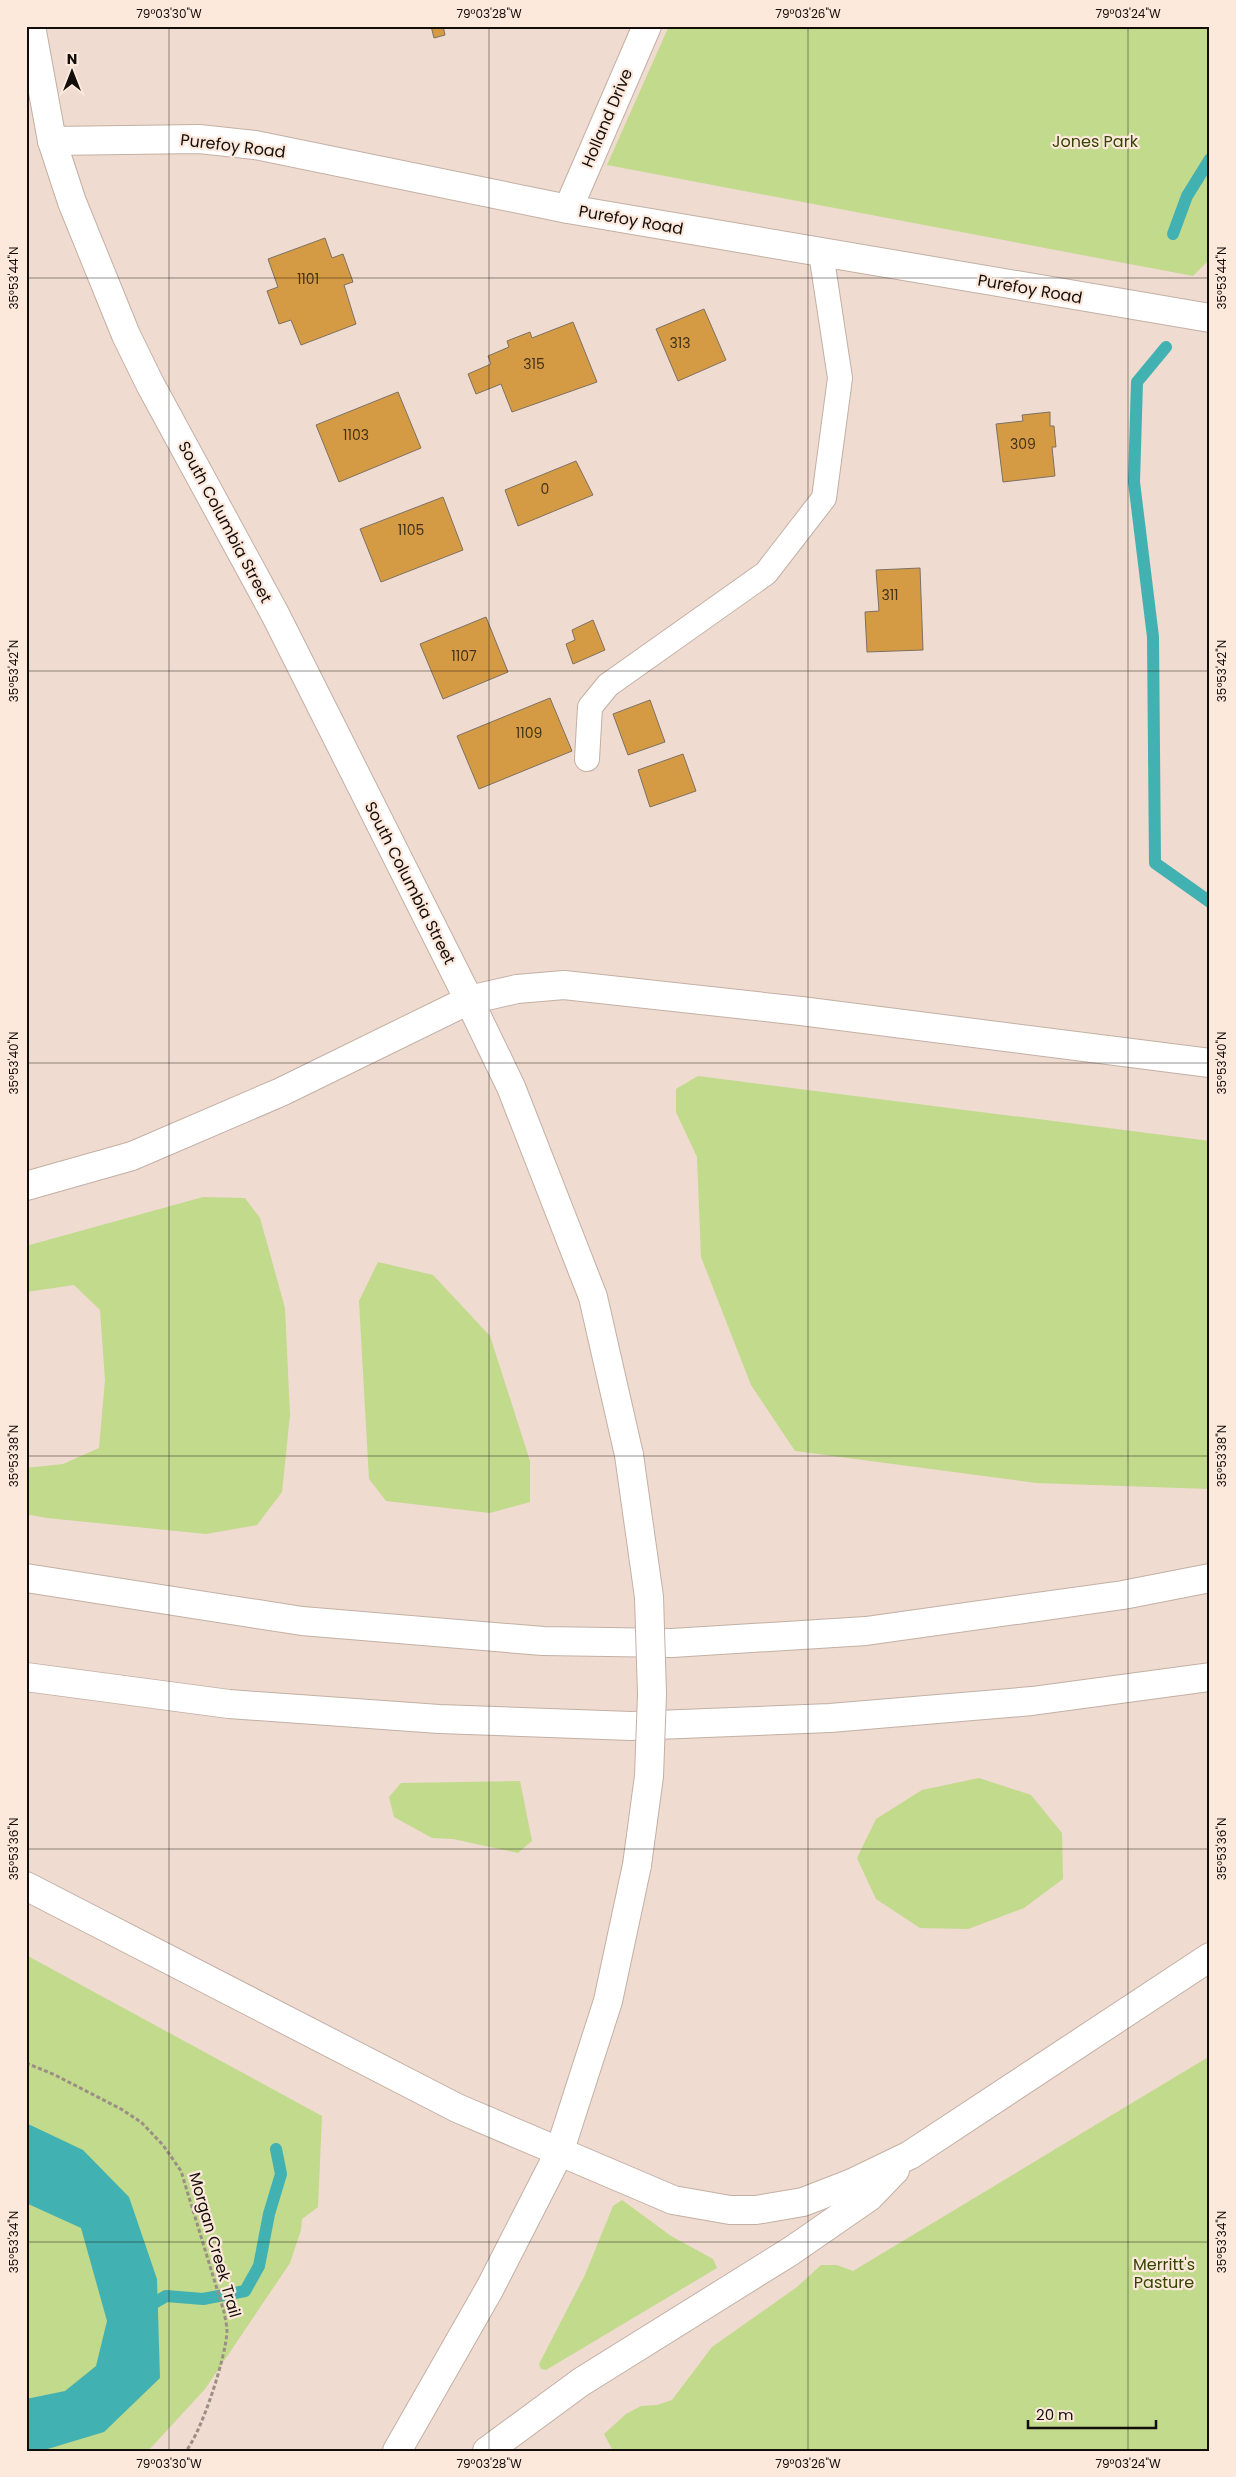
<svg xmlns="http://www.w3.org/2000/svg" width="1236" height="2477" font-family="Poppins,sans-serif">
<rect width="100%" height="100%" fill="#efdbcf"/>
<g fill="#c1da8c">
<polygon points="669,26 1210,26 1210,259 1193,276 607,165"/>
<polygon points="698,1076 1210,1141 1210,1489 1036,1483 795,1451 751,1385 701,1257 697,1157 676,1112 676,1089"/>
<polygon points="203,1197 245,1198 260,1218 285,1308 290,1415 282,1492 257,1525 206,1534 47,1518 26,1514 26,1468 63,1464 99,1448 105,1380 100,1310 74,1285 26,1292 26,1246"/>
<polygon points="378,1262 433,1275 490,1336 530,1461 530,1502 490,1513 386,1501 369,1479 359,1301"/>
<polygon points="979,1778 1031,1795 1062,1833 1063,1879 1024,1908 968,1929 920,1928 876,1899 857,1858 876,1819 922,1790"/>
<polygon points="520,1781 532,1841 518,1853 453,1839 432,1838 394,1817 389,1797 401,1783"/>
<polygon points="26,1955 322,2116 318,2207 302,2219 301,2230 290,2263 205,2389 148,2451 26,2451"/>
<polygon points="1210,2056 1210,2451 613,2451 604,2434 626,2414 641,2406 657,2405 672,2400 712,2347 797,2287 821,2265 837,2265 853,2271"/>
<polygon points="622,2200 671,2236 713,2259 717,2268 546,2370 541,2369 539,2364 585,2275 613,2206"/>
</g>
<polygon fill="#42b1b1" points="26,2123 83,2150 129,2197 157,2279 160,2378 104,2432 41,2451 26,2451 26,2399 65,2391 96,2366 107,2321 81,2228 26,2203"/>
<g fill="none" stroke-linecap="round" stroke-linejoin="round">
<g stroke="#42b1b1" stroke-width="12">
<polyline points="1173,234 1187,196 1210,159"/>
<polyline points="1166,347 1137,382 1134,482 1153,637 1155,863 1210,902"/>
<polyline points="144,2309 166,2296 203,2299 245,2291 259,2266 269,2214 281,2174 276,2149"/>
</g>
</g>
<g fill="#d59b44" stroke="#7d7162">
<polygon points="431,26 443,26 445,35 434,38"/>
<polygon points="325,238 332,258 343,254 353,282 344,285 356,324 301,345 291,320 279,324 267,291 278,287 268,259"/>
<polygon points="704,309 726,360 678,381 656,329"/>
<polygon points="573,322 597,382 512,412 501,384 476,394 468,374 491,364 488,356 509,347 507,341 530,332 532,338"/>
<polygon points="398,392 421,448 339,482 316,425"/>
<polygon points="1050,412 1050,426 1054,426 1056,447 1052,447 1055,476 1003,482 996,424 1023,421 1022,415"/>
<polygon points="576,461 593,495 518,526 505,490"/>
<polygon points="443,497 463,550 381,582 360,529"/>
<polygon points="920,568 923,650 867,652 865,612 879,611 876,570"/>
<polygon points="486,617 508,672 443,699 420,644"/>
<polygon points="593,620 605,650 573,664 566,644 575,640 572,630"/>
<polygon points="550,698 572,751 479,789 457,736"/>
<polygon points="650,700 665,742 628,755 613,714"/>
<polygon points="683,754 696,791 650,807 638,770"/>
</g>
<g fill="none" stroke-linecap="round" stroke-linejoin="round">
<g stroke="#c3b0a5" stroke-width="26">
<polyline id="service" points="587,759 590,707 608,685 766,573 824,498 840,378 821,253"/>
</g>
<g stroke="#c3b0a5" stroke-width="30">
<g id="minor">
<polyline points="52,141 199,139 255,145 568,209 1210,318"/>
<polyline points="568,209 647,26"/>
</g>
</g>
<g stroke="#c3b0a5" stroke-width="30">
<polyline id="primary" points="31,26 52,141 72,202 126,335 150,384 275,614 469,1000"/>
</g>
<g stroke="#c3b0a5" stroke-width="30">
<g id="trunk">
<polyline points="469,1000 511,1087 593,1297 629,1455"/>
<polyline points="26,1186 132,1156 281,1092 469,1000 517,989 564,985 801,1011 1210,1063"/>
<polyline points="26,1578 302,1621 543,1641 672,1643 866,1631 1123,1595 1210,1578"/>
<polyline points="26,1677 229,1704 439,1719 631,1726 830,1718 1032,1701 1210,1677"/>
<polyline points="26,1886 457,2108 673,2200 730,2210 756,2210 803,2202 852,2183 910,2155 1210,1957"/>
<polyline points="397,2451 490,2288 559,2153 608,2001 637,1865"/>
<polyline points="487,2451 581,2382 791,2251 869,2197 895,2170"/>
</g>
</g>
<path stroke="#9d8e85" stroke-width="3" stroke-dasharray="4 2.5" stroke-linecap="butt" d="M26 2063 55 2075 121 2109 141 2122 163 2145 181 2171 224 2312C225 2318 227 2325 227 2331 226 2357 202 2431 186 2451"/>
<use href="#service" stroke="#fff" stroke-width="24"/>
<use href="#minor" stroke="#fff" stroke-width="28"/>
<use href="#primary" stroke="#fff" stroke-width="28"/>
<use href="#trunk" stroke="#fff" stroke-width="28"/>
<g stroke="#c3b0a5" stroke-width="30" stroke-linecap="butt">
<polyline id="trunk-bridge" points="629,1455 649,1597 652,1694 649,1776 637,1865"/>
</g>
<use href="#trunk-bridge" stroke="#fff" stroke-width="28"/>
</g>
<path fill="none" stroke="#140e0a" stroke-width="1" stroke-opacity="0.45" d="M169 26V2451M489 26V2451M808 26V2451M1128 26V2451M26 278H1210M26 671H1210M26 1063H1210M26 1456H1210M26 1849H1210M26 2242H1210"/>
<g text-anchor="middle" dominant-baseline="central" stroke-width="4.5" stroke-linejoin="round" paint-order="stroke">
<g font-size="14" fill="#443118">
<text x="308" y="279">1101</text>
<text x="680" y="343">313</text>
<text x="534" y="364">315</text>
<text x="356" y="435">1103</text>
<text x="1023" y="444">309</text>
<text x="545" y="489">0</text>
<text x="411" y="530">1105</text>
<text x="890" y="595">311</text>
<text x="464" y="656">1107</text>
<text x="529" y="733">1109</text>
</g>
<g font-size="16" fill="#140e0a" stroke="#fde8dc">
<text transform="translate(607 118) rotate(-67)">Holland Drive</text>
<text transform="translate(233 146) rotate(7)">Purefoy Road</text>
<text transform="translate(631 220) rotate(10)">Purefoy Road</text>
<text transform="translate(1030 289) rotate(10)">Purefoy Road</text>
<text transform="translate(225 522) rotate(62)">South Columbia Street</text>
<text transform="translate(410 883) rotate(63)">South Columbia Street</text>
<text transform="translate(215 2245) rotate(74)">Morgan Creek Trail</text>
</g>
<g font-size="16" fill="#354500" stroke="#fde8dc">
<text x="1095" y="141">Jones Park</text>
<text x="1164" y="2264">Merritt's<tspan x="1164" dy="18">Pasture</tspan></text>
</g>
</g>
<rect width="1236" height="2477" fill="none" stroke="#fde8dc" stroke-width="55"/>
<g transform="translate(72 72)" stroke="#fde8dc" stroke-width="4" paint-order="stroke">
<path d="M0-4L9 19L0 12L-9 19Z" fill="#140e0a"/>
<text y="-8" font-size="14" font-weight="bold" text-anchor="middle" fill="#140e0a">N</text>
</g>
<path d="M1028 2420v8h128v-8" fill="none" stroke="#140e0a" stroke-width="2.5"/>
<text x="1036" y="2420" font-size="15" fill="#140e0a" stroke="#fde8dc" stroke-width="4" paint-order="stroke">20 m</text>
<rect x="28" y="28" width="1180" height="2422" fill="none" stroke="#140e0a" stroke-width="2"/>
<g font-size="12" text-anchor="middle" fill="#140e0a">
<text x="169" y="18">79°03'30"W</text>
<text x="489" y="18">79°03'28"W</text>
<text x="808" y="18">79°03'26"W</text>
<text x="1128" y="18">79°03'24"W</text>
<text transform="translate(14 278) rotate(-90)" y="4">35°53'44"N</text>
<text transform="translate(1222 278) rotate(-90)" y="4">35°53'44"N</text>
<text transform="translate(14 671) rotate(-90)" y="4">35°53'42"N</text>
<text transform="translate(1222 671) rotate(-90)" y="4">35°53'42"N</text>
<text transform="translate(14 1063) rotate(-90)" y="4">35°53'40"N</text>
<text transform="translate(1222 1063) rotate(-90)" y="4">35°53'40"N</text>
<text transform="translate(14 1456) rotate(-90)" y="4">35°53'38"N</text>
<text transform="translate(1222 1456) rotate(-90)" y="4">35°53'38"N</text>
<text transform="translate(14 1849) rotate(-90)" y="4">35°53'36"N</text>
<text transform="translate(1222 1849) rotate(-90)" y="4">35°53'36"N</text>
<text transform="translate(14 2242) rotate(-90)" y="4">35°53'34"N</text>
<text transform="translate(1222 2242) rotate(-90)" y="4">35°53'34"N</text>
<text x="169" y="2468">79°03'30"W</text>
<text x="489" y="2468">79°03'28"W</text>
<text x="808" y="2468">79°03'26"W</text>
<text x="1128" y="2468">79°03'24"W</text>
</g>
</svg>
